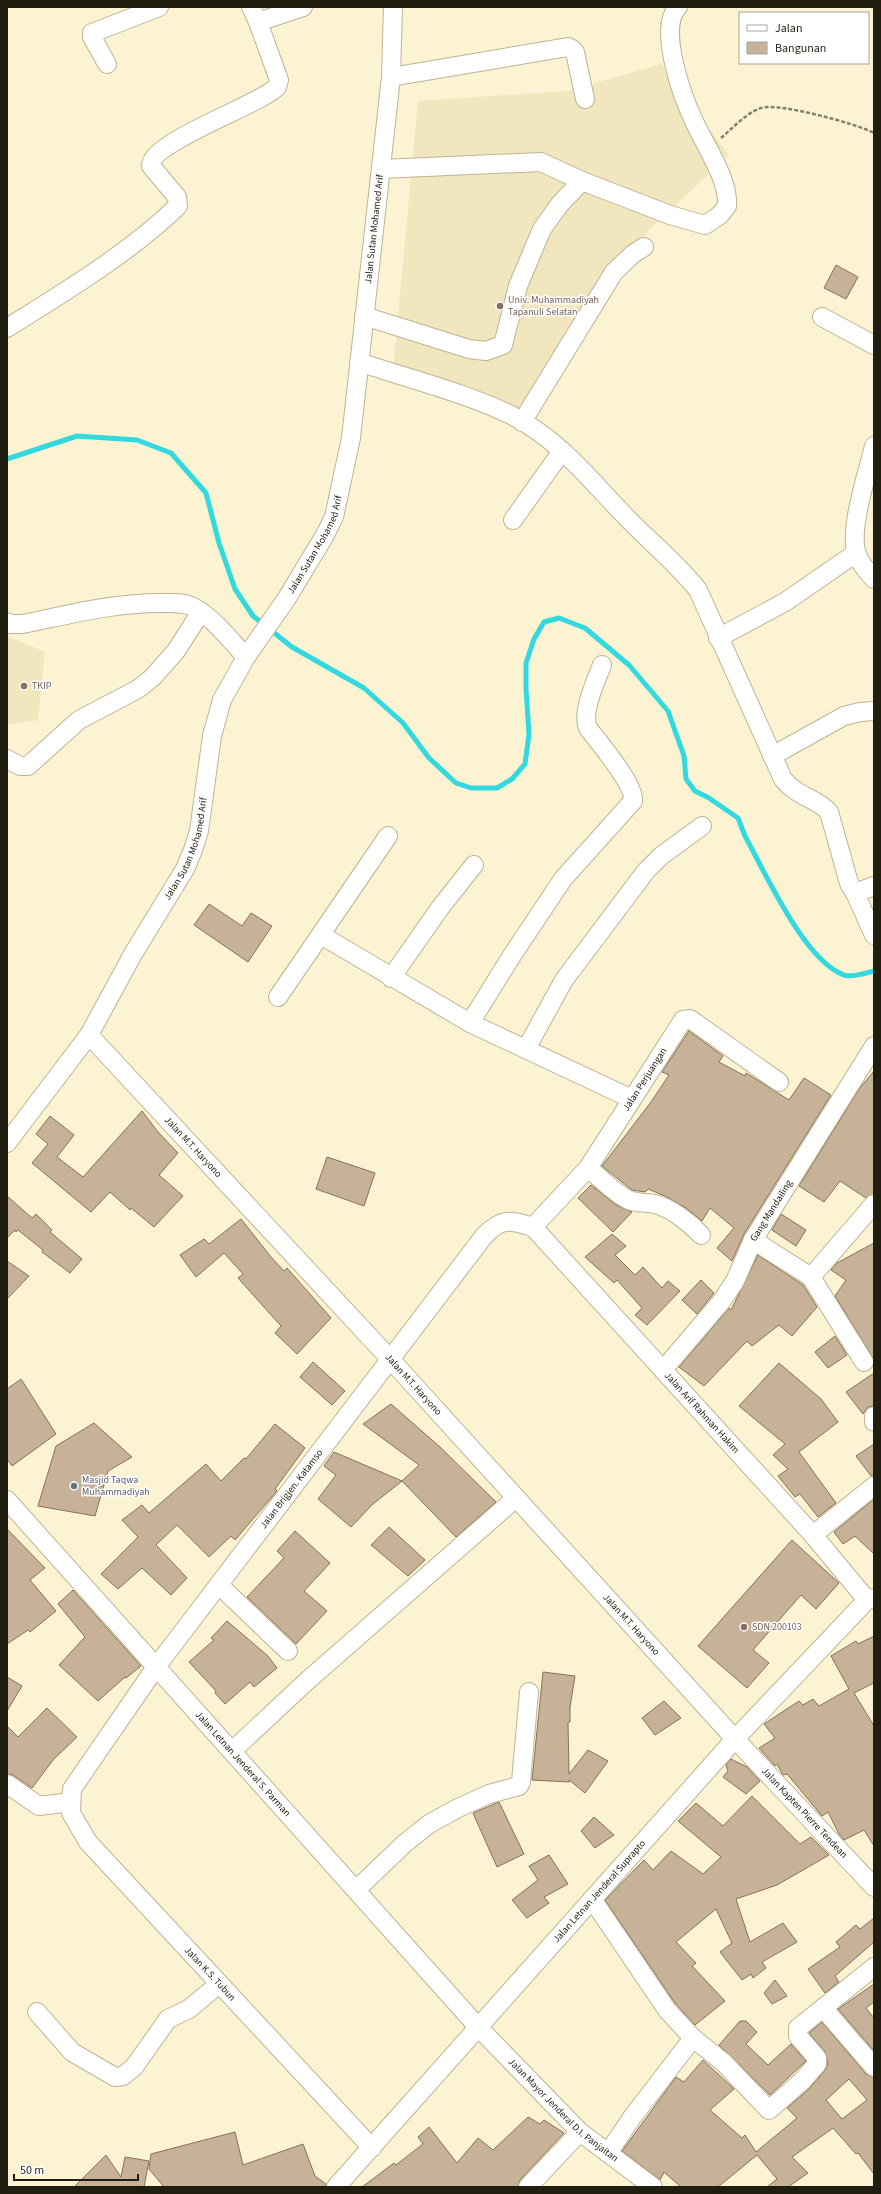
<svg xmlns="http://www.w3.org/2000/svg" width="881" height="2194" font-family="'Source Sans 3',sans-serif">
<rect width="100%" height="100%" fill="#fcf3d2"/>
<g fill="#f1e6bd">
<polygon points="661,64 729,155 649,230 524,428 392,381 418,101 568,91"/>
<polygon points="7,636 45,652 38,720 7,725"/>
</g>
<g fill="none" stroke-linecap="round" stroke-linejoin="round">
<path stroke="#32dadf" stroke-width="5" d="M7 459 77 436 137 440 171 453 206 493 219 543 235 589 253 616 292 647 364 688 403 723 429 758 456 783 471 788H497L512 779 525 764 529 734 526 689V663L534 639 544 622 559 618 585 628 629 665 668 711 684 756 686 779 695 791 709 798 738 818 745 836C766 874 804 960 844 975 851 978 866 973 874 971"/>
</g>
<g fill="#c8b297" stroke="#867158" fill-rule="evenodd">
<polygon points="836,265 858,277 846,299 824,288"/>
<polygon points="209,904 242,926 251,913 272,926 248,962 194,925"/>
<polygon points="689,1031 723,1056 719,1062 745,1076 746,1073 789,1100 804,1078 831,1095 744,1234 732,1261 717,1248 734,1228 710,1208 702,1221 686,1208 665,1196 648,1189 645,1192 632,1190 602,1166 651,1102 669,1075 662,1072"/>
<polygon points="874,1071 874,1194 866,1198 840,1181 824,1202 799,1186 859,1089"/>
<polygon points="142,1111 158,1132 178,1153 159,1175 183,1196 154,1227 131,1208 130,1210 110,1192 91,1212 32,1163 48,1144 36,1134 50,1116 74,1135 57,1157 83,1177"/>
<polygon points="327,1157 375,1173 364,1206 316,1189"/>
<polygon points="591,1185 616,1205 632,1212 613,1232 578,1198"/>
<polygon points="7,1196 32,1218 36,1214 52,1230 50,1232 82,1259 70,1273 42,1252 43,1250 18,1230 16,1232 15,1230 7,1238"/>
<polygon points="781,1214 806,1230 796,1246 772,1230"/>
<polygon points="241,1219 271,1257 284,1271 287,1268 331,1318 297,1354 275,1333 281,1326 238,1278 243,1274 224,1253 196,1277 180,1255 204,1239 209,1244"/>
<polygon points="612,1234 626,1246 615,1255 635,1275 643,1267 662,1288 668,1281 680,1291 647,1325 635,1315 642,1308 617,1280 614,1283 585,1257"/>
<polygon points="874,1243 874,1360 835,1296 846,1280 831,1270 837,1263"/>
<polygon points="758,1255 803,1285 817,1307 792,1336 779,1325 752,1346 747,1341 704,1386 679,1367 729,1308 731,1310"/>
<polygon points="7,1261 29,1276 7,1299"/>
<polygon points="701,1280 714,1293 697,1314 682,1300"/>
<polygon points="835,1336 847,1355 828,1368 815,1352"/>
<polygon points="313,1362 345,1391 332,1405 300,1377"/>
<polygon points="779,1363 821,1399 838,1422 799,1452 836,1503 818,1517 800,1494 795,1497 778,1476 788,1469 773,1455 785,1444 739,1406"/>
<polygon points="874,1373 874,1406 868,1407 863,1414 846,1392"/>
<polygon points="21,1379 56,1434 12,1466 7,1459 7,1389"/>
<polygon points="391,1404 440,1447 496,1502 456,1537 402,1481 419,1465 363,1424"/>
<polygon points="94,1423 132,1457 108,1471 95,1516 38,1506 56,1446"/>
<polygon points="275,1424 305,1448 275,1489 277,1491 235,1540 231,1536 209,1557 177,1525 156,1545 187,1578 171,1595 142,1568 118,1589 101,1574 138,1537 122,1520 142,1505 149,1513 206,1464 221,1481 244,1458 246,1459"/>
<polygon points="874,1444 874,1476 871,1476 856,1456"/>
<polygon points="334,1452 402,1481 373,1504 351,1527 318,1499 336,1475 324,1466"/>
<polygon points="874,1499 874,1554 855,1536 843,1544 834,1532"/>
<polygon points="389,1527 425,1560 408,1576 371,1545"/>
<polygon points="7,1529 45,1568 30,1580 56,1611 30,1632 28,1630 7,1644"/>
<polygon points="295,1531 330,1563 304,1591 327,1611 296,1644 247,1597 284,1558 277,1551"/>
<polygon points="792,1540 839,1583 816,1609 801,1595 753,1650 769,1663 747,1688 698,1646"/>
<polygon points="73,1590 141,1666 126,1678 125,1677 98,1701 59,1665 85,1637 58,1604"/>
<polygon points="227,1621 268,1656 277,1668 254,1687 250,1682 225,1704 215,1693 216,1691 189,1662 214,1640 211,1638"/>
<polygon points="874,1636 874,1683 854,1693 874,1726 874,1846 864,1830 844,1840 839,1834 828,1812 822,1816 787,1774 783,1775 777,1764 775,1766 759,1748 775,1738 764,1724 799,1701 803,1705 813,1699 819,1706 849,1689 831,1656 856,1641 858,1644"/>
<polygon points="543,1672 575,1676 570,1707 570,1722 568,1722 569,1774 588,1750 608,1761 585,1793 569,1780 569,1782 532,1780"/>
<polygon points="7,1677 22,1686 7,1711"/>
<polygon points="664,1701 681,1718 655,1735 642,1718"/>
<polygon points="47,1708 77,1737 53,1760 32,1788 13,1775 7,1774 7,1726 18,1737"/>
<polygon points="731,1759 747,1767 760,1781 746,1794 723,1777 728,1771 726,1765"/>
<polygon points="752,1796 800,1844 811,1837 829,1855 777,1885 736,1899 750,1942 783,1923 797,1942 762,1962 766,1968 753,1978 751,1974 742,1980 720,1952 732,1943 716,1909 676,1942 696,1963 692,1966 725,2001 695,2025 675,2003 605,1900 644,1860 653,1870 671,1851 703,1874 721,1857 678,1821 696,1803 723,1826"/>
<polygon points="499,1802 524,1854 497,1867 473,1813"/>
<polygon points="594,1817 614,1835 595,1848 581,1831"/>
<polygon points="549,1855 568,1884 544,1897 549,1903 527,1918 512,1900 538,1880 529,1866"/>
<polygon points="874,1918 874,1942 835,1976 839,1982 825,1993 808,1969 840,1947 836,1942 856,1925 860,1929"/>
<polygon points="775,1980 787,1996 772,2004 764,1993"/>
<polygon points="874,1984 874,2002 866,2008 874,2018 874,2051 838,2009"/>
<polygon points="740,2021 746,2021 757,2032 746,2044 768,2065 791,2044 806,2061 770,2095 719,2045"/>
<path d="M822 2022 866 2074 874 2077V2174L858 2153 856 2154 833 2128 792 2157 808 2173 788 2187H767L777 2179 757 2155 718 2187H681L664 2172 660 2180 622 2151 676 2077 684 2082 703 2060 734 2089 710 2110 742 2138 745 2135 756 2152 797 2118 787 2108 809 2089 825 2070 828 2064 825 2052 809 2033ZM849 2079 867 2100 842 2119 826 2100Z"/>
<polygon points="528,2117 540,2124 544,2120 564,2133 520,2180 518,2187 362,2187 394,2163 396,2165 423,2144 418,2137 429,2127 457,2163 478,2138 493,2150"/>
<polygon points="235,2132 243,2165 303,2144 315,2176 326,2184 326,2187 164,2187 149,2169 151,2154"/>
<polygon points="106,2155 121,2177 125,2157 149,2161 144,2187 74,2187"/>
</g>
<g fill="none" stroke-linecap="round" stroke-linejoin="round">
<g stroke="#bcb494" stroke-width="20">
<g id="minor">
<polyline points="251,7 258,22 303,7"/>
<polyline points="107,64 92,37 92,33 159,7"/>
<polyline points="391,77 568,47 572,49 575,52 585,99"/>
<path d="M381 169 541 162 582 181 670 215 705 225 720 215 727 206C729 179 705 146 694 121 683 98 657 28 678 7"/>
<polyline points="364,316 469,349 486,351 503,345 518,286 542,229 560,204 582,181"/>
<polyline points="822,317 874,345"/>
<path d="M7 328C66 291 128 254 178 206L177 197 151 166C150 142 259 105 277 87L279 80 258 22"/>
<path d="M359 362C409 379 463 392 511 415 561 440 594 485 632 523 655 546 678 565 698 590L783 779C797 797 817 798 829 812L849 883 855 893 874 886"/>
<polyline points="522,422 614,272 633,254 644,247"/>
<path d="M874 446C868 471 848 531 857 554 860 564 867 571 874 579"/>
<polyline points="513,520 562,451"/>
<path d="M7 622 10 624H22C68 615 113 603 160 603 171 603 184 602 193 607 214 618 230 640 246 657"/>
<polyline points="718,638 785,602 856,553"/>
<polyline points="772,756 844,716 860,712 874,711"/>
<polyline points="7,759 20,766 28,766 79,720 138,689 152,678 176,651 201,612"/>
<polyline points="855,893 874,935"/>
<polyline points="321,935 470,1023 632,1099"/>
<polyline points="391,978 440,908 474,865"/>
<polyline points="278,997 388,836"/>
<path d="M470 1023 511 957 563 879 633 801C635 784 599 743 588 728 581 712 596 681 602 665"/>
<path id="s1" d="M89 1035 391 1360 735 1739 874 1887"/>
<polyline points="526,1049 564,980 646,871 661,856 702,826"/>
<path id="s2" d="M7 1143 89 1035 133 954 185 869 193 850 199 831 212 736 222 700 246 657 287 598 325 535 334 517 351 438 391 77 393 7"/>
<path d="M588 1168C601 1178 613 1192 627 1199 635 1204 646 1202 655 1204 671 1208 690 1223 701 1235"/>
<path id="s3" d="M533 1227 813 1535 867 1600"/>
<path id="s4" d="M533 1227 588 1168 683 1020 690 1019 779 1082"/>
<polyline points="753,1240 811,1277 874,1204"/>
<polyline points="811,1277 864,1362"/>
<path id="s5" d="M663 1370 721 1302 735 1281 753 1240 874 1046"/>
<polyline points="874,1416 874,1422"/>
<path id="s6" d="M7 1500 478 2027 580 2132 653 2187"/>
<polyline points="813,1535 874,1486"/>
<polyline points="219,1585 288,1651"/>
<polyline points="232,1751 307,1681 516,1498"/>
<polyline points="7,1784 39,1806 71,1802"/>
<polyline points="356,1890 404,1844 429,1824 458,1808 489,1794 519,1786 521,1782 529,1692"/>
<polyline points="592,1899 667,2010 693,2038 723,2062 769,2110 802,2081 817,2064 817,2058 798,2036 798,2028 874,1967"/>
<polyline points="823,2008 874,2067"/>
<polyline points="37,2012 72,2052 115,2077 123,2076 134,2067 168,2019 189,2009 219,1984"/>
<path id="s7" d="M372 2148 88 1842 71 1813 72 1789 156 1667 484 1236C502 1217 510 1220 533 1227"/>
<polyline points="608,2153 633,2116 693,2038"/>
<path id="s8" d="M336 2187 735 1739 867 1600 874 1598"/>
<polyline points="528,2187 580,2132"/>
</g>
</g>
<path stroke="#85806a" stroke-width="2.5" stroke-dasharray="4 2" stroke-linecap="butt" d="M721 138C733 128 746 113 761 108 777 102 858 124 874 133"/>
<use href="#minor" stroke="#fff" stroke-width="18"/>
</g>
<g fill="#8d6e63" stroke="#fff" stroke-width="1.5">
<circle cx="500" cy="306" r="4"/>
<circle cx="24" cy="686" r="4"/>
<circle cx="744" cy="1627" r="4"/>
</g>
<circle fill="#6b7280" stroke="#fff" stroke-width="1.5" cx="74" cy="1486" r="4"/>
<g text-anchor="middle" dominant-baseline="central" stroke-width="3" stroke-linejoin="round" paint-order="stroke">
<g font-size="10" fill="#201d11" stroke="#fff">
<text stroke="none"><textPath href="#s2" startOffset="1007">Jalan Sutan Mohamed Arif</textPath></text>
<text stroke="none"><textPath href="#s2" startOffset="683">Jalan Sutan Mohamed Arif</textPath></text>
<text stroke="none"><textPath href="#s2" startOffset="347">Jalan Sutan Mohamed Arif</textPath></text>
<text stroke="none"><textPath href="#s4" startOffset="186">Jalan Perjuangan</textPath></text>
<text stroke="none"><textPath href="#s1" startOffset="153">Jalan M.T. Haryono</textPath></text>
<text stroke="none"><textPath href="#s5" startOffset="194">Gang Mandailing</textPath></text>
<text stroke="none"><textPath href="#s1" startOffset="477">Jalan M.T. Haryono</textPath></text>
<text stroke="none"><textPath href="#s3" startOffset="251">Jalan Arif Rahman Hakim</textPath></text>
<text stroke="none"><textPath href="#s7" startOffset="847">Jalan Brigjen. Katamso</textPath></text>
<text stroke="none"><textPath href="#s1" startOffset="801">Jalan M.T. Haryono</textPath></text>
<text stroke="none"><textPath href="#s6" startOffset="354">Jalan Letnan Jenderal S. Parman</textPath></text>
<text stroke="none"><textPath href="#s1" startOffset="1057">Jalan Kapten Pierre Tendean</textPath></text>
<text stroke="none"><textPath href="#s8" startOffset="396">Jalan Letnan Jenderal Suprapto</textPath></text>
<text transform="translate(210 1974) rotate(47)">Jalan K.S. Tubun</text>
<text stroke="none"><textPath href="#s6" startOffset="826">Jalan Mayor Jenderal D.I. Panjaitan</textPath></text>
</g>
<g font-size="10" fill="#785e54" stroke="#fff" text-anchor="start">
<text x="508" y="300">Univ. Muhammadiyah<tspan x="508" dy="12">Tapanuli Selatan</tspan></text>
<text x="32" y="686">TKIP</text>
<text x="752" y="1627">SDN 200103</text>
</g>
<g font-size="10" fill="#5b616d" stroke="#fff" text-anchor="start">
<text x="82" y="1480">Masjid Taqwa<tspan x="82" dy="12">Muhammadiyah</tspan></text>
</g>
</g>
<rect width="881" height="2194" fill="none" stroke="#201d11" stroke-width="16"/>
<rect x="739" y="12" width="130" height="52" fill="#ffffff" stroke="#a6a5a0"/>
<rect x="747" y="25" width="20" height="6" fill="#ffffff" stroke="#a6a5a0"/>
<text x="775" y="32" font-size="12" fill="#201d11">Jalan</text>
<rect x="747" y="42" width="20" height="12" fill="#c8b297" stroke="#a6a5a0"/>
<text x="775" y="52" font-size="12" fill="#201d11">Bangunan</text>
<path d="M14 2174v6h124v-6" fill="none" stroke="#201d11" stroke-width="2"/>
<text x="20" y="2174" font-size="12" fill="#201d11" stroke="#ffffff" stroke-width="3" paint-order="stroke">50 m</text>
</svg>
